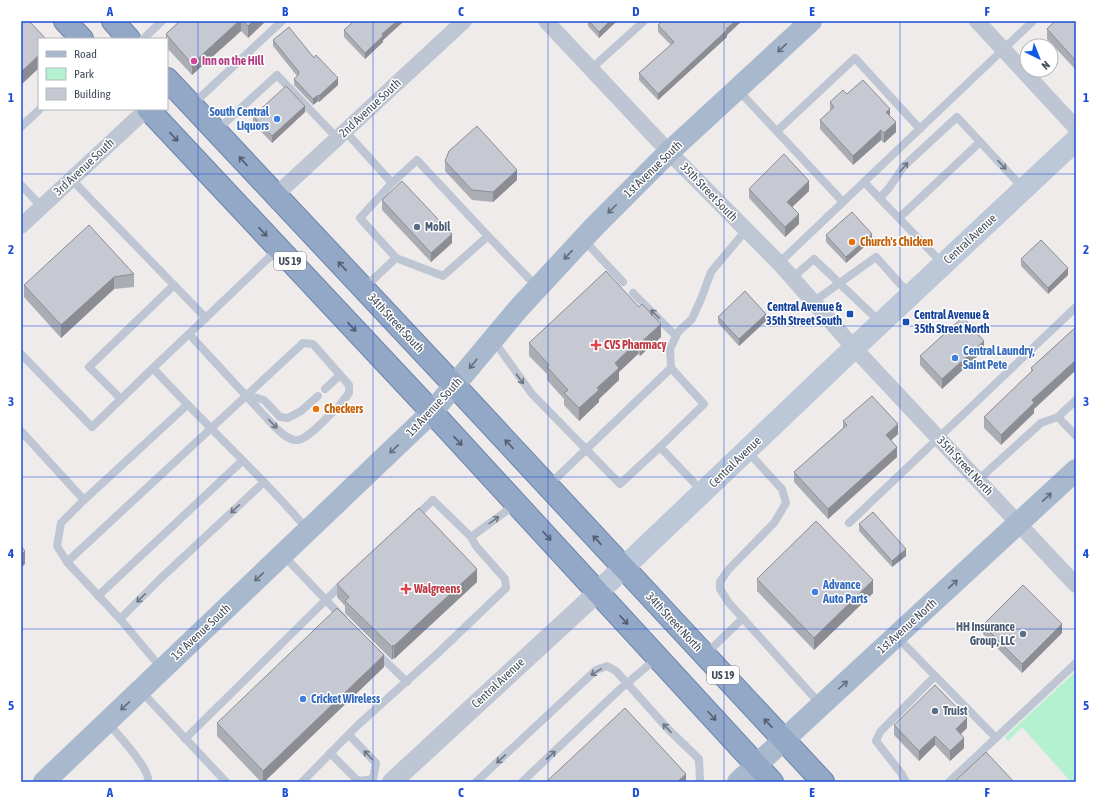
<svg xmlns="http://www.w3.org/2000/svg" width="1097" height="803" font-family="'Asap Condensed',sans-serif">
<rect width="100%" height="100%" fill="#efebeb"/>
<polygon fill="#b4f1d1" points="1076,671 1076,782 1071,782 1022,727 1008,741 1005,737"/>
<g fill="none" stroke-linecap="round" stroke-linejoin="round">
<g stroke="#6a84ab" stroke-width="24">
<g id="trunk">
<polyline points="65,21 82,39"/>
<polyline points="113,21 129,39"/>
<polyline points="167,79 455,386 823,782"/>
<polyline points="148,109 432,412 772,782"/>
</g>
</g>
<g stroke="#bdc6d2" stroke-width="8">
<polyline points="143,39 162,21"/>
<polyline points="591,69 644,21"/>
<polyline points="738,90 843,202"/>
<polyline points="192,105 282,21"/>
<polyline points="21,127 40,109"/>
<polyline points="217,130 277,75 337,138"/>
<polyline points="345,131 392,183 417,160 488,236 537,287"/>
<polyline points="777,131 855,58 920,129"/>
<polyline points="71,179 206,318"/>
<polyline points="864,182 943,264"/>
<polyline points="392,183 360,218 396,258"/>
<polyline points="21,185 42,207"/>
<polyline points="880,198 889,188 904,166 957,117 1023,188"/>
<polyline points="899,218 980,142"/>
<polyline points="583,239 623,282"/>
<path d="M278 249 153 368C203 423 259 473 308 530"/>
<polyline points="779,263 1033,21"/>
<polyline points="792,278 814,259 880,322"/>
<polyline points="365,287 396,258 443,276 488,236"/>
<polyline points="633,293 676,336"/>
<polyline points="813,302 876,257 910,295"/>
<path d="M189 334 274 426C280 432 289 441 298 440 309 438 325 419 333 412"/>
<polyline points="494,341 532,394 620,484 660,447"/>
<polyline points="21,354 92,427 153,368"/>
<polyline points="325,389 340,375"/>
<polyline points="246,395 264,400 280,417 288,418 301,411 318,396"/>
<polyline points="121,399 89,367 174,285"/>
<polyline points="1058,417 1076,436"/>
<polyline points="21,431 84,500"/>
<polyline points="747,451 782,489 786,503 774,523 728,570 720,582 720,589 729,603 821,705"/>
<polyline points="978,480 1041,423 1058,417 1076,400"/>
<polyline points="548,486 671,368"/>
<polyline points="702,491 660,447 704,404 671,368 670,349 678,332 692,319 701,299 711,272 746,230"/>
<polyline points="849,523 1076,307"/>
<polyline points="471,537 516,504"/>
<polyline points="283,555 343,618"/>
<polyline points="67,562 303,343 313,344 349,385 349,393 339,406"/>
<polyline points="98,596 242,461"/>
<polyline points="120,619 160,579 264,482"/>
<polyline points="897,637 996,738"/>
<polyline points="376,652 407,682"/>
<polyline points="705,655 743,618"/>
<polyline points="162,669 120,619 67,562 57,546 61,523 84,500 187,405"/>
<polyline points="141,691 226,782"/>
<path d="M108 723C117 734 151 769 148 782"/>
<polyline points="349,735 376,763 373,779"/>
<polyline points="185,739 344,582"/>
<polyline points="330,753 358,781 373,779"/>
<polyline points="302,782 358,725 438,653 506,588 505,579 476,546 471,537 433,500 415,517"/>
<polyline points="476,782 596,670 607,666 616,671 669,730 699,759 700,782"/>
<polyline points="522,782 619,690 657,658"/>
<polyline points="906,782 901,773 876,741 880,732 935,676"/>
<polyline points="949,782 1076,663"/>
</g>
<g stroke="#bdc6d2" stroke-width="16">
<polyline points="546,21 669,152 779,263 854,348 1076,585"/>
<polyline points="977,21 1076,128"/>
<polyline points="276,195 464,21"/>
<polyline points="21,226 147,109"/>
</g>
<polyline stroke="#bdc6d2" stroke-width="20" points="392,782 598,592"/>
<polyline stroke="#bcc7d7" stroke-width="22" points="598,592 854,348 1076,140"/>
<g stroke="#a8b8cd" stroke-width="22">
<polyline points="44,782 432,412 519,308 594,227 669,152 811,21"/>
<polyline points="738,782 1076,470"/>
</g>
<use href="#trunk" stroke="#93a8c6" stroke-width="22"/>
</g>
<g fill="#abadb5">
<polygon points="180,21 266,21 248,38 241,31 192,75 167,48 167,39 166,39 166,34"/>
<polygon points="403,21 403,22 383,40 383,42 365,59 344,37 344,30"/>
<polygon points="586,21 617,21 599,38 588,26 588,23"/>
<polygon points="1076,21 1076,70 1047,39 1047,29"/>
<polygon points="658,25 727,35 727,37 658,100 639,80 639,73 671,45 658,32"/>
<polygon points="273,40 314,58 338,85 319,102 318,101 313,105 294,85 294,79 297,76 273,46"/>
<polygon points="847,94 890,116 896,132 884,143 881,140 853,165 820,129 820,120 830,111 830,102"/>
<polygon points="305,112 272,143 253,123 253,116"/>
<polygon points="445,161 517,180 493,202 472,200 445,171"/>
<polygon points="749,189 809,191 792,207 799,224 785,237 749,198"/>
<polygon points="382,200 452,243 431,262 382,210"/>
<polygon points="826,235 872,240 846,263 826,242"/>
<polygon points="1021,259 1068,275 1048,294 1021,266"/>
<polygon points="134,274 134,287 114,289 61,338 24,297 24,285"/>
<polygon points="718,317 766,321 739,346 718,323"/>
<polygon points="1076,327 1076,370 1034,409 1034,413 1001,445 984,428 984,417 1031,372 1031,368"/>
<polygon points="661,337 640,356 638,354 619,372 619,380 599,399 599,402 579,421 564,405 564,399 547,380 547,374 529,356 529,343"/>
<polygon points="984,350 942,389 920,365 920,356"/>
<polygon points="843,421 898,434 891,440 897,457 828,519 794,482 794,472 843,428"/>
<polygon points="859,524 906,556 892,567 859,531"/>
<polygon points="757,579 873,593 814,650 757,591"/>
<polygon points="477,582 394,659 393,658 392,660 345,613 345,606 337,597 337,584"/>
<polygon points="983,625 1062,633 1022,673 983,634"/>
<polygon points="384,667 264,782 261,782 217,736 217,723"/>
<polygon points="894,725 967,728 960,734 964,748 950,761 935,745 919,761 894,735"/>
</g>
<g fill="#8b8d93">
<polygon points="239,21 241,21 241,31 192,75 192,64"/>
<polygon points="253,21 266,21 248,38 248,26"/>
<polygon points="397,21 403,21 403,22 383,40 383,42 365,59 365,53 382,34"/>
<polygon points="610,21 617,21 599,38 599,32"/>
<polygon points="735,21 742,21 727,35 727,37 658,100 658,94"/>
<polygon points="39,55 39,68 21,85 21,72"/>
<polygon points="338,78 338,85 319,102 319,96"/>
<polygon points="318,95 318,101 313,105 313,99"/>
<polygon points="305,106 305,112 272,143 272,136"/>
<polygon points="890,109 890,119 886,112"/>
<polygon points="896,122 896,132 884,143 884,133"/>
<polygon points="881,130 881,140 853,165 853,156"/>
<polygon points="517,170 517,180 493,202 493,192"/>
<polygon points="809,181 809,191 787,212 787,202"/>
<polygon points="799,214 799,224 785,237 785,227"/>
<polygon points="452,234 452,243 431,262 431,253"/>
<polygon points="872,234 872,240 846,263 846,257"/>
<polygon points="1068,268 1068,275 1048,294 1048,288"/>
<polygon points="114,277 114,289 61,338 61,325"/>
<polygon points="766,314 766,321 739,346 739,339"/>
<polygon points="661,324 661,337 640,356 640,343"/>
<polygon points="638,341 638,354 619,372 619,380 599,399 599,402 579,421 579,408 597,388 615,363"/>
<polygon points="984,341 984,350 942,389 942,379"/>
<polygon points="1076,360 1076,370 1034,409 1034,413 1001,445 1001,435 1032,400"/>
<polygon points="898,424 898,434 886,445 886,435"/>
<polygon points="897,447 897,457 828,519 828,509"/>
<polygon points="906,549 906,556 892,567 892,561"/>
<polygon points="25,551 25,564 21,568 21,555"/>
<polygon points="477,569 477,582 394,659 394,646"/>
<polygon points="873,580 873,593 814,650 814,638"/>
<polygon points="1062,624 1062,633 1022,673 1022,664"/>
<polygon points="393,645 393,658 392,660 392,647"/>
<polygon points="384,655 384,667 264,782 263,782 263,771"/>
<polygon points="967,718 967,728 956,739 956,729"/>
<polygon points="935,736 935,745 919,761 919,751"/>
<polygon points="964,738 964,748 950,761 950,751"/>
<polygon points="686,774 686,782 677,782"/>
</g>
<g fill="#c7c9d2" stroke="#8b8d93">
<polygon points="21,21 29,21 46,39 39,39 39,55 21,72"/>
<polygon points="180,21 239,21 192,64 166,34"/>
<polygon points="243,21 253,21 248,26"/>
<polygon points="354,21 397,21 382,34 383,36 365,53 344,30"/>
<polygon points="589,21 610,21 599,32"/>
<polygon points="663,21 735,21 726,29 727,30 658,94 639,73 674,42 658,25"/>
<polygon points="1055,21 1076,21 1076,61 1047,29"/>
<polygon points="289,27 314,58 316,55 338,78 319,96 318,95 313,99 294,79 299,74 298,73 299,72 273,40"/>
<polygon points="863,80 890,109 886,112 896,122 884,133 881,130 853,156 820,120 834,107 830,102 843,90 847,94"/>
<polygon points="286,86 305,106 272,136 253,116"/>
<polygon points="477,126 517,170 493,192 472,190 445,161 449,151"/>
<polygon points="784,154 809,181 787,202 799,214 785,227 749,189"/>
<polygon points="402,181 452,234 431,253 382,200"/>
<polygon points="852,212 872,234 846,257 826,235"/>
<polygon points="89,225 134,274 114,277 61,325 24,285"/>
<polygon points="1041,240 1068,268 1048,288 1021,259"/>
<polygon points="606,271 639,307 642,304 661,324 640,343 638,341 615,363 619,368 597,388 599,390 579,408 564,393 568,390 547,367 549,365 529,343"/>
<polygon points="745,291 766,314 739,339 718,317"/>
<polygon points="963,317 984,341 942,379 920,356"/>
<polygon points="1076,327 1076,360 1032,400 1034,403 1001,435 984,417 1033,370 1031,368"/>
<polygon points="872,396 898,424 886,435 897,447 828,509 794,472 847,425 843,421"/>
<polygon points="419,508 477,569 394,646 393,645 392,647 345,601 349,597 337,584"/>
<polygon points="873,512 906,549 892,561 859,524"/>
<polygon points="816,521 873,580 814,638 757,579"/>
<polygon points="21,546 25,551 21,555"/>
<polygon points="1023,585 1062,624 1022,664 983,625"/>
<polygon points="337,608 384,655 263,771 217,723"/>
<polygon points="935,685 967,718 956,729 964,738 950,751 935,736 919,751 894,725"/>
<polygon points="625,708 686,774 677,782 546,782"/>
<polygon points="986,752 1014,782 954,782"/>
</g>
<defs><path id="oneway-shaft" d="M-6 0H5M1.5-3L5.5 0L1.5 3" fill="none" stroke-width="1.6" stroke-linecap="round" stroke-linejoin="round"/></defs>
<g stroke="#616d7c">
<use href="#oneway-shaft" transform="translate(782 48) rotate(137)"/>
<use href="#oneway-shaft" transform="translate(612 209) rotate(135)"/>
<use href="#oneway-shaft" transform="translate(568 255) rotate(133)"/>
<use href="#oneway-shaft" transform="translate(473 364) rotate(129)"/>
<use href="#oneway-shaft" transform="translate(394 449) rotate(136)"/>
<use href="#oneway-shaft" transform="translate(1047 497) rotate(-43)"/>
<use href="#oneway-shaft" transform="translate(259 577) rotate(137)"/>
<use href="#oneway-shaft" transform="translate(953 584) rotate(-43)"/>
<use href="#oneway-shaft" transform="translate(843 685) rotate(-42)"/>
<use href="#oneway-shaft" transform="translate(125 706) rotate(136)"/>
</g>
<g stroke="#535f70">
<use href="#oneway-shaft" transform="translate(174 137) rotate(47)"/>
<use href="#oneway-shaft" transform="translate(243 161) rotate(-133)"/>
<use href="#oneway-shaft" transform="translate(263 232) rotate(47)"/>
<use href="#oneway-shaft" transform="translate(342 266) rotate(-133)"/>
<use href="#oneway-shaft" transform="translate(352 327) rotate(47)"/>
<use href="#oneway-shaft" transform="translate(458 441) rotate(47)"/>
<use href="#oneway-shaft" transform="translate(509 444) rotate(-133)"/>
<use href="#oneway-shaft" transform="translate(547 536) rotate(47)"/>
<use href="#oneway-shaft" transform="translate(597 540) rotate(-133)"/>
<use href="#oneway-shaft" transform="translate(624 620) rotate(47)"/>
<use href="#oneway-shaft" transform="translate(712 716) rotate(48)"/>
<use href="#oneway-shaft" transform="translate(768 723) rotate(-133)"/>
</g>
<g stroke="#6e7784">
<use href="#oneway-shaft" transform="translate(1002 165) rotate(47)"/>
<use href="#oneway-shaft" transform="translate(904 167) rotate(-50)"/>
<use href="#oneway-shaft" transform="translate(655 314) rotate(-135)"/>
<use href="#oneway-shaft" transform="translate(520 379) rotate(53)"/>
<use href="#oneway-shaft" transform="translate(273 424) rotate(46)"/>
<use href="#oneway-shaft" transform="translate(235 509) rotate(137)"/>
<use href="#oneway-shaft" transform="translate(494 520) rotate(-36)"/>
<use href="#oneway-shaft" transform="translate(141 598) rotate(135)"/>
<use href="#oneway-shaft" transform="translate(596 672) rotate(149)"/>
<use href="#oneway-shaft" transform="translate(667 728) rotate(-133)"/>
<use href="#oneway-shaft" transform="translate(368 755) rotate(-134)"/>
<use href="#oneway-shaft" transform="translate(551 755) rotate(-43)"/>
<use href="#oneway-shaft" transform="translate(501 759) rotate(137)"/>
</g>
<path fill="none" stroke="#1d4ed8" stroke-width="1" stroke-opacity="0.55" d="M198 21V782M373 21V782M548 21V782M724 21V782M900 21V782M21 174H1076M21 326H1076M21 477H1076M21 629H1076"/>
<circle fill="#d1479c" stroke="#fff" stroke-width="1.5" cx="194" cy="61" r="4"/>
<g fill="#3f7fe0" stroke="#fff" stroke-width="1.5">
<circle cx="277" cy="119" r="4"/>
<circle cx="955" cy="358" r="4"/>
<circle cx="815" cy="592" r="4"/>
<circle cx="303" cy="699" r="4"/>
</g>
<g fill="#5c6f8a" stroke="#fff" stroke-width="1.5">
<circle cx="417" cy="227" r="4"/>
<circle cx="1023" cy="634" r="4"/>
<circle cx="935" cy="711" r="4"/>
</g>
<g fill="#e8710a" stroke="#fff" stroke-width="1.5">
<circle cx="852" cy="242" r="4"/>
<circle cx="316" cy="409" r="4"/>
</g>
<g fill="#1a4fb4" stroke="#fff" stroke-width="1.5">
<rect x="846" y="310" width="8" height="8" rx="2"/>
<rect x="902" y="318" width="8" height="8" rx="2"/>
</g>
<g fill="#e0444e" stroke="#fff" stroke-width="1.5">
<path d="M594 339h4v4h4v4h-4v4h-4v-4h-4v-4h4z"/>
<path d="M404 583h4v4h4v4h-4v4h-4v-4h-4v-4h4z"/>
</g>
<g text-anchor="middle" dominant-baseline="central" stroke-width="3" stroke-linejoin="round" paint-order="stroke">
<g fill="#fff" stroke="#7b828c" stroke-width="1">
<rect x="274" y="252" width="32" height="18" rx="3"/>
<rect x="707" y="666" width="32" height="18" rx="3"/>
</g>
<g font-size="11" font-weight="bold" fill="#434d5a">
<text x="290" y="261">US 19</text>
<text x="723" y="675">US 19</text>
</g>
<g font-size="12" font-weight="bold" fill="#b23c85" stroke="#fff" text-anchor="start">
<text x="202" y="61">Inn on the Hill</text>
</g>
<g font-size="12" fill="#434d5a" stroke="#fff">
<text transform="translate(370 108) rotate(-43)">2nd Avenue South</text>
<text transform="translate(84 167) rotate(-43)">3rd Avenue South</text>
<text transform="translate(653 169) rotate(-44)">1st Avenue South</text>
<text transform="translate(709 192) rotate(46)">35th Street South</text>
<text transform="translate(970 239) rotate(-43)">Central Avenue</text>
<text transform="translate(396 323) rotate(47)">34th Street South</text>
<text transform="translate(434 407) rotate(-47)">1st Avenue South</text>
<text transform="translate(735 462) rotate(-44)">Central Avenue</text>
<text transform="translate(965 466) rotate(47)">35th Street North</text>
<text transform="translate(674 622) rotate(47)">34th Street North</text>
<text transform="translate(907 626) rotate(-42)">1st Avenue North</text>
<text transform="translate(201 632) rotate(-43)">1st Avenue South</text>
<text transform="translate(498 683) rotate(-43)">Central Avenue</text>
</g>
<g font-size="12" font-weight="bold" fill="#366cbe" stroke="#fff" text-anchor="start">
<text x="269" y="112" text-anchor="end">South Central<tspan x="269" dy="14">Liquors</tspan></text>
<text x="963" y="351">Central Laundry,<tspan x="963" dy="14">Saint Pete</tspan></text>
<text x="823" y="585">Advance<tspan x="823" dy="14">Auto Parts</tspan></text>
<text x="311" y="699">Cricket Wireless</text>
</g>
<g font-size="12" font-weight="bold" fill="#4e5e75" stroke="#fff" text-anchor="start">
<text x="425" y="227">Mobil</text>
<text x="1015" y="627" text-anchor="end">HH Insurance<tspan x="1015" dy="14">Group, LLC</tspan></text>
<text x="943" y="711">Truist</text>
</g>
<g font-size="12" font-weight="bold" fill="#c56008" stroke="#fff" text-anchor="start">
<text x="860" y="242">Church's Chicken</text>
<text x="324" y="409">Checkers</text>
</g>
<g font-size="12" font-weight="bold" fill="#164399" stroke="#fff" text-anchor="end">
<text x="842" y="307">Central Avenue &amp;<tspan x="842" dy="14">35th Street South</tspan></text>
<text x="914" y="315" text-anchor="start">Central Avenue &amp;<tspan x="914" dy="14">35th Street North</tspan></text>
</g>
<g font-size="12" font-weight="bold" fill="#be3a42" stroke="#fff" text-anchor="start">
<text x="604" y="345">CVS Pharmacy</text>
<text x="414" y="589">Walgreens</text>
</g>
</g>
<rect width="1097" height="803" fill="none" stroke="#ffffff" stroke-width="44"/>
<rect x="38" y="38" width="130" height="72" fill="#ffffff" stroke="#b4b8bd"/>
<rect x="46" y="51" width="20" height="6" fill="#a8b8cd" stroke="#b4b8bd"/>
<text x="74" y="58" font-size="12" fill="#434d5a">Road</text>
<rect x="46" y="68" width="20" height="12" fill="#b4f1d1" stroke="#b4b8bd"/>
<text x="74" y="78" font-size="12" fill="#434d5a">Park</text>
<rect x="46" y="88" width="20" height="12" fill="#c7c9d2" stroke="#b4b8bd"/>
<text x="74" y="98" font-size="12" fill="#434d5a">Building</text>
<g transform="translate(1039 58) rotate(137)"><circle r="19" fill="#ffffff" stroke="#b4b8bd"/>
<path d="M0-3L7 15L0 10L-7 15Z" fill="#0b5be8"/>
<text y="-6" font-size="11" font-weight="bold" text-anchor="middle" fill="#434d5a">N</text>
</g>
<rect x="22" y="22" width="1053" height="759" fill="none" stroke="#1d4ed8" stroke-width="1.5"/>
<g font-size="13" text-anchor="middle" font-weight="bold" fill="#1d4ed8">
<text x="110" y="16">A</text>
<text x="285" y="16">B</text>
<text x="461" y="16">C</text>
<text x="636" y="16">D</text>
<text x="812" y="16">E</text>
<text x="987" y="16">F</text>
<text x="11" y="102">1</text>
<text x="1086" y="102">1</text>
<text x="11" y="254">2</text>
<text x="1086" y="254">2</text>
<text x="11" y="406">3</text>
<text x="1086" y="406">3</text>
<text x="11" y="558">4</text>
<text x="1086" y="558">4</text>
<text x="11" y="710">5</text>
<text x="1086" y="710">5</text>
<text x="110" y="797">A</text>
<text x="285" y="797">B</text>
<text x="461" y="797">C</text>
<text x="636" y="797">D</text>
<text x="812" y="797">E</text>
<text x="987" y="797">F</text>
</g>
</svg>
